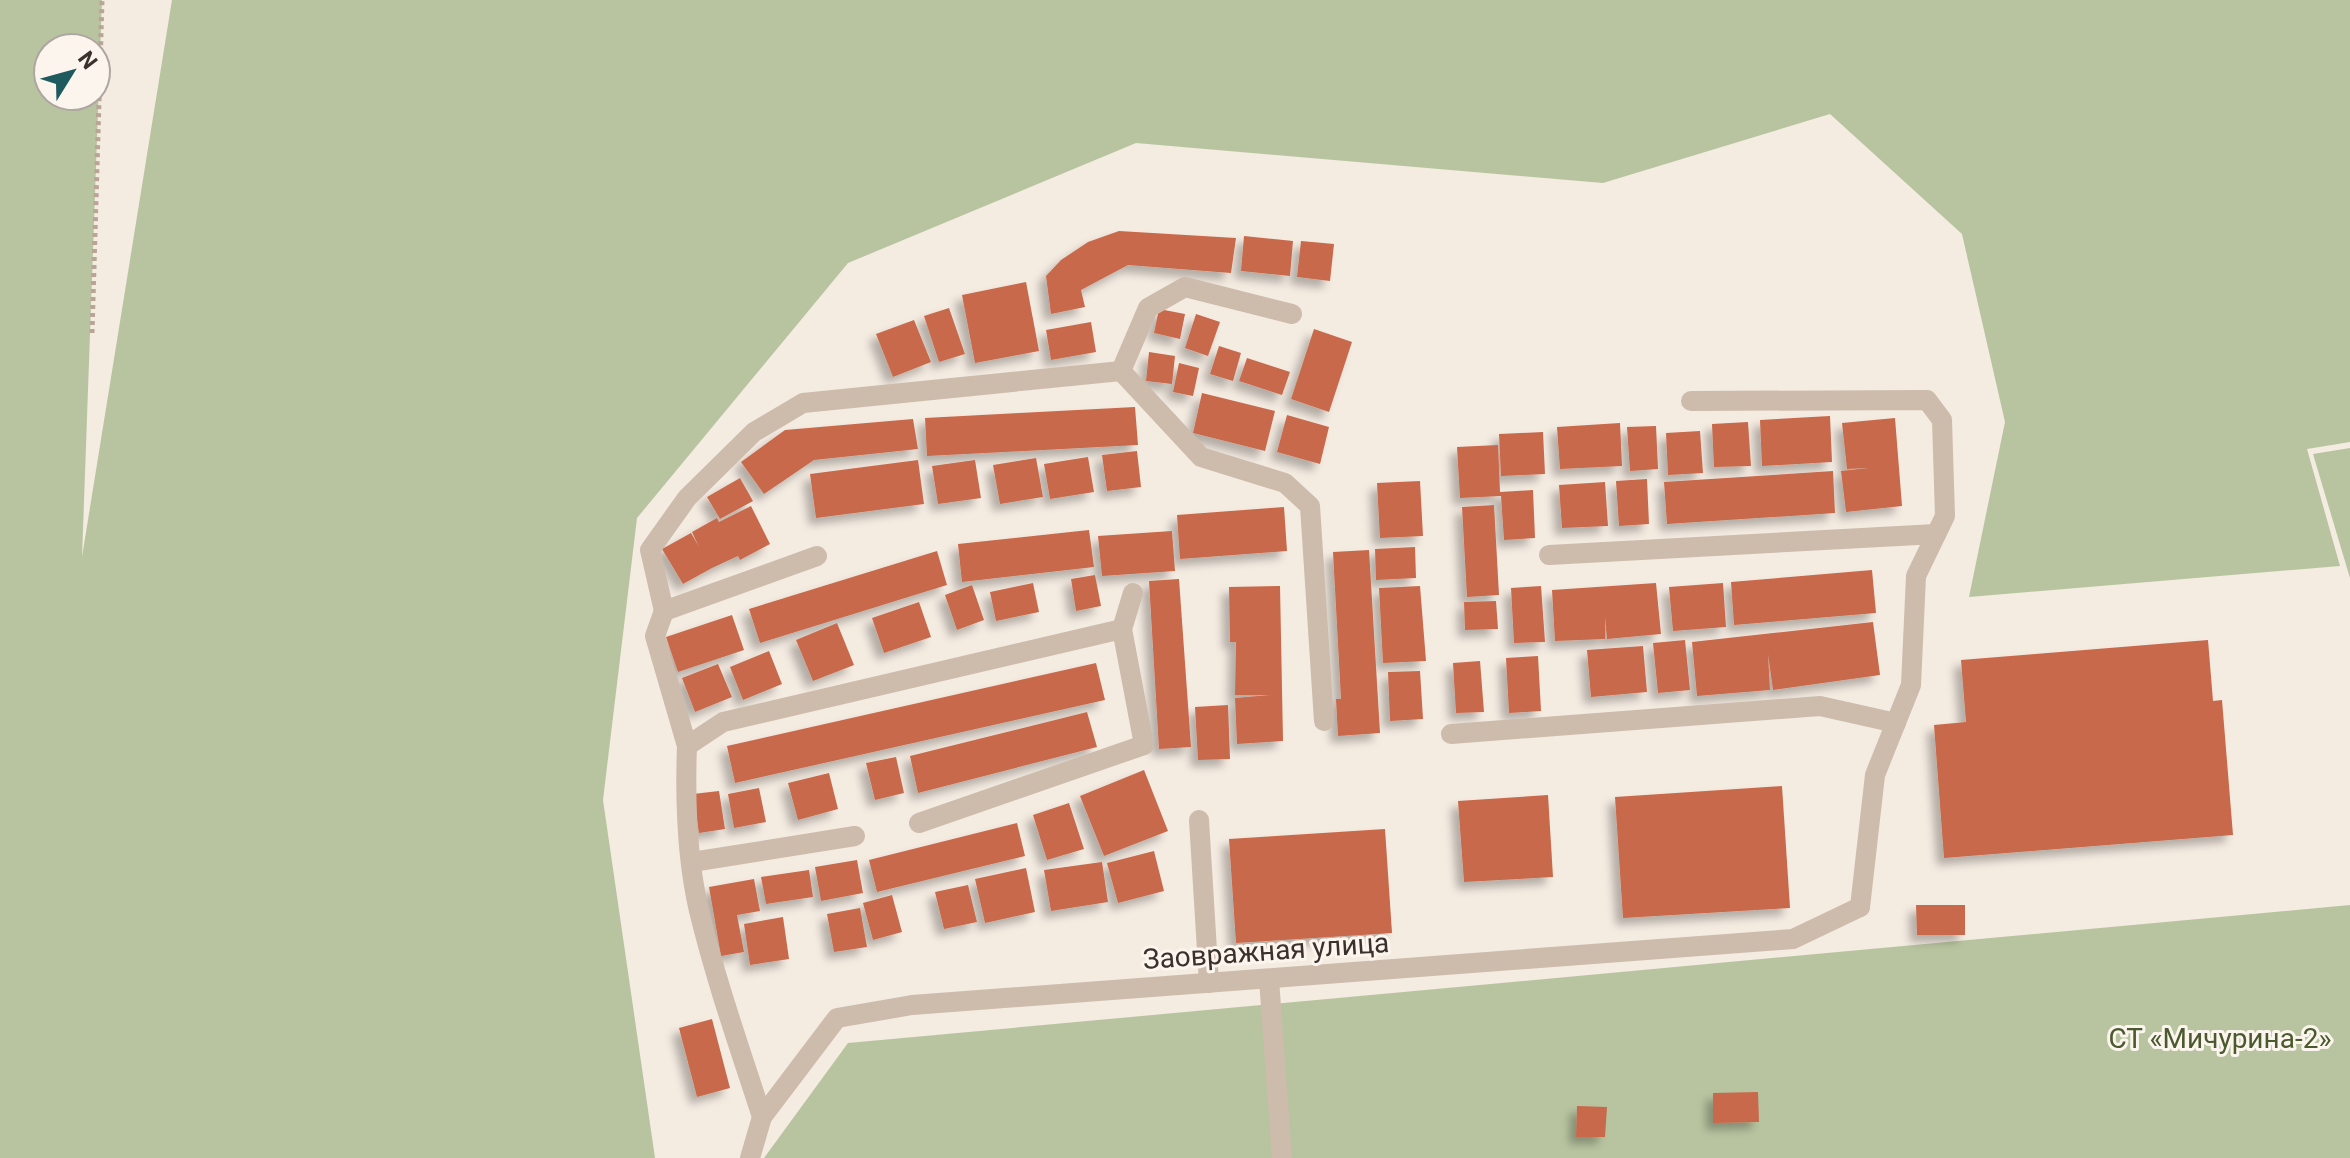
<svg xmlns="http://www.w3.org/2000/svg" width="2350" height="1158" font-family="Roboto,sans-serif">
<defs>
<filter id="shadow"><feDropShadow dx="-7" dy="7" stdDeviation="4" flood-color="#0004"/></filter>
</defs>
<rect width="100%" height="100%" fill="#f4ebe1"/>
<g fill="#b8c4a0" fill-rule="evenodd">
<path d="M0 0H102L82 557 172 0H2350V442L2307 449 2340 566 1969 597 2005 422 1962 234 1830 114 1603 183 1136 143 848 263 637 518 603 800 655 1158H0ZM48 48H96V96H48Z"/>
<polygon points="2350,448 2350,578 2313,454"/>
<polygon points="2350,905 2350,1158 764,1158 848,1043"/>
</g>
<g fill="#c8694b" filter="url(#shadow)">
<polygon points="1119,231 1236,238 1231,273 1128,265 1081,290 1085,307 1051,314 1046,276 1061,260 1088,242"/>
<polygon points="1244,236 1293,241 1290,276 1241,271"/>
<polygon points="1301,241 1334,244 1330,281 1297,277"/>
<polygon points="1026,282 1039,351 975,363 962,295"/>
<polygon points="949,308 965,354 939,362 924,316"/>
<polygon points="1159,309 1185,314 1180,339 1154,333"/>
<polygon points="1196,314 1220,322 1208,356 1185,348"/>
<polygon points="914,320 931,362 893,377 876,334"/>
<polygon points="1091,322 1096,352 1051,360 1046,330"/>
<polygon points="1314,329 1352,342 1329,412 1291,399"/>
<polygon points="1219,346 1241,353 1233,381 1210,374"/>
<polygon points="1149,352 1175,356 1172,384 1146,381"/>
<polygon points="1247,358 1290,372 1282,395 1239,381"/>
<polygon points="1179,363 1199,368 1193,396 1173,392"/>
<polygon points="1202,393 1275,411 1265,451 1193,433"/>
<polygon points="1135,407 1138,445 927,456 925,418"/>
<polygon points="1287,415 1329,427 1320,464 1277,452"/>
<polygon points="1830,416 1832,462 1762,466 1760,420"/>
<polygon points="1895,418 1902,506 1846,512 1841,471 1869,468 1847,469 1842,423"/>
<polygon points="913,419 918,449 814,460 764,494 741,462 785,430"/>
<polygon points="1748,422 1751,466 1714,467 1712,424"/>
<polygon points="1620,423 1622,466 1560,469 1557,427"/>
<polygon points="1656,426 1658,469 1630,471 1627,427"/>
<polygon points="1700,431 1703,473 1668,475 1666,433"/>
<polygon points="1543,432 1545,474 1501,476 1499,434"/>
<polygon points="1498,445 1500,492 1533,490 1535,538 1504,540 1501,496 1460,498 1457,447"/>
<polygon points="1137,451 1141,487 1107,491 1102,455"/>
<polygon points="1088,457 1094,492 1050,499 1044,464"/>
<polygon points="1036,458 1043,497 1000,504 993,465"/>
<polygon points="918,460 924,504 816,518 810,474"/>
<polygon points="975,460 981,498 938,504 932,466"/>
<polygon points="1833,471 1835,513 1667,524 1664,482"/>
<polygon points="740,478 753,501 720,519 707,497"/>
<polygon points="1647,479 1649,524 1619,526 1616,481"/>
<polygon points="1420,481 1423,536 1380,538 1377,483"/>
<polygon points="1605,482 1608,526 1562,528 1559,485"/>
<polygon points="1494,505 1499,595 1467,597 1462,507"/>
<polygon points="751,506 770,544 740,560 738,556 712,568 683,584 662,549 691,533 699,547 692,532 717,518 719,522"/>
<polygon points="1284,507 1287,551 1180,559 1177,515"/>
<polygon points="1089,530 1094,567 962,582 958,544"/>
<polygon points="1172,531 1175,571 1102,576 1098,536"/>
<polygon points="1415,547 1416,578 1376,580 1375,549"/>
<polygon points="1369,550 1380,733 1338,736 1336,699 1341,699 1333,552"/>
<polygon points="937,551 947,585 760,643 749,609"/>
<polygon points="1872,570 1876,613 1734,625 1731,582"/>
<polygon points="1095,575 1101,606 1076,611 1071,579"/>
<polygon points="1179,579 1191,747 1159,749 1149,581"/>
<polygon points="1033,583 1039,612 996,621 990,592"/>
<polygon points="1656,583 1661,634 1607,639 1605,617 1605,639 1555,641 1552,590"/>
<polygon points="1723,583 1726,627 1673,631 1669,587"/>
<polygon points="972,585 984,620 957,630 945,595"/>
<polygon points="1280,586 1283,741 1237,744 1235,698 1270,695 1235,695 1236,642 1230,642 1229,587"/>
<polygon points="1420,586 1426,661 1383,663 1379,588"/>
<polygon points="1541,586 1545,642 1514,643 1511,588"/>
<polygon points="1496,601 1498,629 1465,630 1464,602"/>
<polygon points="919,602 931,637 884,653 872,618"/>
<polygon points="732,615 744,650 678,672 666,637"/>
<polygon points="1873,622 1880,675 1773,690 1768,654 1770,690 1697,696 1692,642"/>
<polygon points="837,623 854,665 813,681 796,640"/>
<polygon points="1685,640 1690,690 1658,693 1653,643"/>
<polygon points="2208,640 2213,701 2222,700 2233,835 1944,858 1934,725 1966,722 1961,660"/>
<polygon points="1643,646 1647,692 1591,697 1587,650"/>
<polygon points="769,651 782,684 743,700 730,667"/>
<polygon points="1538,656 1541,711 1509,713 1506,658"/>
<polygon points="1480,661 1484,712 1456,713 1453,663"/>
<polygon points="1096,663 1105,700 735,783 727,746"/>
<polygon points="718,664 732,697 695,712 682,678"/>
<polygon points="1420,671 1423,719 1390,721 1388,672"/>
<polygon points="1228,705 1230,759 1198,760 1195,707"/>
<polygon points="1087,712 1097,747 918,793 910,756"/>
<polygon points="896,757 904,793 875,800 866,763"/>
<polygon points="1144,770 1168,831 1104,856 1080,796"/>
<polygon points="829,773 838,809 798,820 788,783"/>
<polygon points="1782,786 1790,908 1623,918 1615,797"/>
<polygon points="759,788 766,822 734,828 728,794"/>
<polygon points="719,791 725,829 699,833 693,794"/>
<polygon points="1548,795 1553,877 1464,882 1458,801"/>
<polygon points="1069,803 1084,849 1047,860 1033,815"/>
<polygon points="1017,823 1025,856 877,892 869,860"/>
<polygon points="1385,829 1392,933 1236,943 1229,839"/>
<polygon points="1154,851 1164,891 1118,903 1107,863"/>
<polygon points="857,860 863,893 821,901 815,867"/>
<polygon points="1102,862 1108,902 1051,911 1044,870"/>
<polygon points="1026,868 1035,912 985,923 975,879"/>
<polygon points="809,870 813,897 766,904 761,877"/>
<polygon points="754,879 760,911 737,915 744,952 721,956 709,887"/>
<polygon points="968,885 977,922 944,929 935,892"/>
<polygon points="892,895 902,932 873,940 863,903"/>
<polygon points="1916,905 1965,905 1965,935 1917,935"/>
<polygon points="860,908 867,947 834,952 827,914"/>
<polygon points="783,917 789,959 750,965 744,924"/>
<polygon points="712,1019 730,1088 697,1097 679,1028"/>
<polygon points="1758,1092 1759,1122 1713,1123 1713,1093"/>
<polygon points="1577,1106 1607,1107 1605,1137 1576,1137"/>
</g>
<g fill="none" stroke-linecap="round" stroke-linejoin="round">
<polyline stroke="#b9a596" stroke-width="5" stroke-dasharray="4 4" stroke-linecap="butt" points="92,333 102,0"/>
<g stroke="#cdbbac" stroke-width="20">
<polyline points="1121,371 1201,457 1285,483 1310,506 1324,721"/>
<polyline points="1691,401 1927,400 1942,420 1945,516 1916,576 1911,685 1875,775 1860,907"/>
<polyline points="1549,555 1936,534"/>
<polyline points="664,611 650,550 687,498 754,432 803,403 1121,371 1148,308 1185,287 1292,314"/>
<polyline points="1122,629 1133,593"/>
<polyline points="1451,734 1820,706 1896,723"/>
<polyline points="687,746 655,636 664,611 817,556"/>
<polyline points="1199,820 1209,983"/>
<polyline points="692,862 855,836"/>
<polyline points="1269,979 1282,1158"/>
<path d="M762 1117C740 1049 716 981 699 911 687 859 685 799 687 746L723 722 1122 629 1144 745 919 823"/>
</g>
<polyline stroke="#cdbbac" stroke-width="20" points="750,1158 762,1117 837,1018 912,1005 1793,939 1860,907"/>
</g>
<g text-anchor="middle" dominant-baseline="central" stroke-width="6" stroke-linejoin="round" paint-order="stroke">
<g font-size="28" fill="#3b302b" stroke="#fbf5ee">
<text transform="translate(1266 951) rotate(-4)">Заовражная улица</text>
</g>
<g font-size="28" fill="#4a5a2e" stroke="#fbf5ee">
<text x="2220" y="1038">СТ «Мичурина-2»</text>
</g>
</g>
<g transform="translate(72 72) rotate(53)"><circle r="38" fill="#fbf5ee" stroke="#aea6a0" stroke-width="2"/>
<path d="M0-6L14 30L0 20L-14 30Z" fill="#1f5a5e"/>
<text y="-12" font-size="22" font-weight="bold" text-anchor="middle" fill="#3b302b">N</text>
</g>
</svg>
